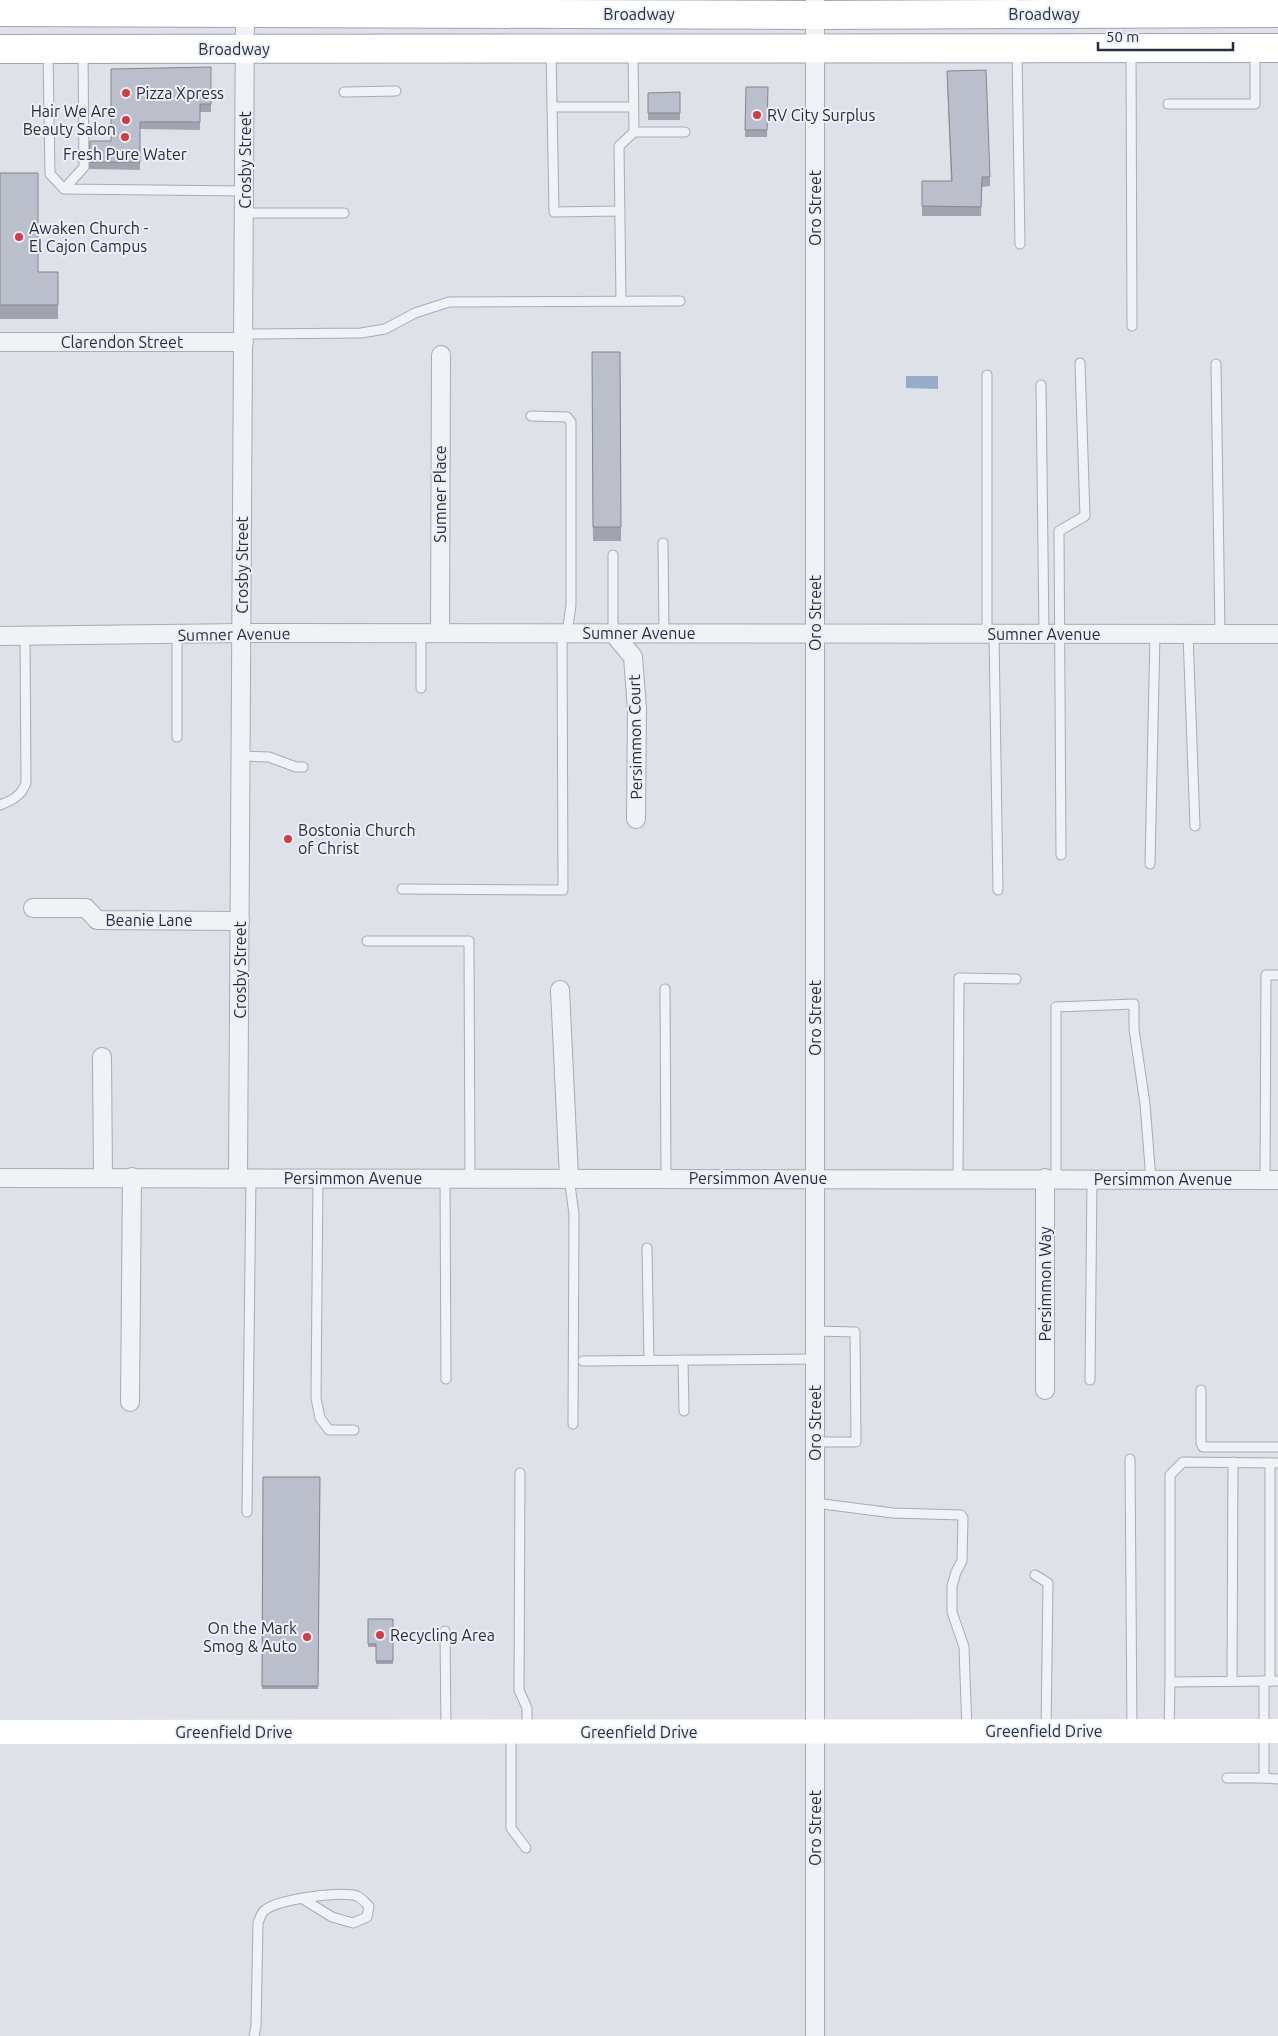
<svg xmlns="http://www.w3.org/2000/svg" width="1278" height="2036" font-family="Ubuntu,sans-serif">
<rect width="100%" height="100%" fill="#dee1e8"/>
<polygon fill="#97abca" points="906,376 938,376 938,389 906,388"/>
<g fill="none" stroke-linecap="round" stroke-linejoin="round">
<g stroke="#a7abb5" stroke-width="11">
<g id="lane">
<polyline points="551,50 554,212 620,211"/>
<polyline points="1017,51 1020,244"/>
<polyline points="1131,51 1132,326"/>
<polyline points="48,52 50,174 64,189 244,191"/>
<polyline points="633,52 634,132 685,132"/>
<polyline points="344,92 396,91"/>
<polyline points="1168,104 1255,104 1255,51"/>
<polyline points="552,107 633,107"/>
<polyline points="64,189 84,167 83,52"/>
<polyline points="244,213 344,213"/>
<polyline points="621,301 619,146 634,132"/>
<polyline points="243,334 361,333 385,329 415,313 449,302 680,301"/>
<polyline points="1216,364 1220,634"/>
<polyline points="987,375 987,634"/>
<polyline points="1041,385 1044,634"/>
<polyline points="531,416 567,417 571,422 571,605 567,633"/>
<polyline points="663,543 664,633"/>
<polyline points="613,555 613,633"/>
<polyline points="421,633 421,688"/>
<polyline points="994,634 998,890"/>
<polyline points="1188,634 1195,826"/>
<polyline points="177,737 177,635"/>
<polyline points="241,756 269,757 296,767 303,767"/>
<path d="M0 805C13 800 21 796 26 783L25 636"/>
<polyline points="1061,855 1059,531 1085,516 1080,363"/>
<polyline points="1150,864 1155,634"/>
<polyline points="402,889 563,890 562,633"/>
<polyline points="367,941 469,941 470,1178"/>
<polyline points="665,989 666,1178"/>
<polyline points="318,1178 316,1398 320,1418 329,1430 354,1430"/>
<polyline points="445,1178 446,1379"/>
<polyline points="569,1178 574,1214 573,1424"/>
<polyline points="958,1178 959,978 1016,979"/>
<polyline points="1056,1178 1056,1007 1134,1004 1134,1029 1145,1104 1151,1180"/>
<polyline points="1265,1180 1266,975 1278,975"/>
<polyline points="647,1248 649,1360"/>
<polyline points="815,1331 855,1332 856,1442 815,1442"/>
<polyline points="683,1360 684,1411"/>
<polyline points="583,1361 815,1359"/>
<polyline points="1090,1380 1092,1179"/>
<polyline points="1201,1390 1201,1443 1203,1447 1278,1447"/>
<polyline points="1130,1459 1132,1731"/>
<polyline points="1270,1463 1270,1681"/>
<polyline points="1278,1463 1183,1462 1170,1475 1170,1682 1278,1681"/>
<polyline points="520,1473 519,1690 527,1708 527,1731"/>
<polyline points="815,1503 893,1513 961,1515 963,1518 962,1561 956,1572 952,1586 952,1612 964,1647 967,1731"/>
<polyline points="247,1512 251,1177"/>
<polyline points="1035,1575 1048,1583 1046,1731"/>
<polyline points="445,1631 446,1731"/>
<polyline points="1232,1681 1233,1462"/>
<polyline points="1169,1729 1170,1682"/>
<polyline points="511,1732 511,1828 526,1848"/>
<polyline points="1227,1778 1264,1778 1264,1681"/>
<polyline points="1264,1778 1278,1779"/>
<path d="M254 2036 256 2027 258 1923C260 1918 261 1913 265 1910 279 1899 341 1891 357 1896 362 1898 365 1903 369 1906L367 1917 353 1923 332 1917 303 1899"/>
</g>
</g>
<g stroke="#a7abb5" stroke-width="20">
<g id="street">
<polyline points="815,0 815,2036"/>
<polyline points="0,342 244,342"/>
<polyline points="440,633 441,355"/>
<polyline points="613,633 633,657 637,709 636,819"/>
<polyline points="0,636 242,633 1278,634"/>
<polyline points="33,908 86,908 97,920 240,921"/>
<polyline points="560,990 569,1178"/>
<polyline points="102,1057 103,1177"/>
<polyline points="238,1177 245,13"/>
<polyline points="0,1178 1278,1180"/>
<polyline points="1045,1178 1045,1390"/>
<polyline points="130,1402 132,1177"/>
</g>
</g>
<g stroke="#9ca4b4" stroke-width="30">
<g id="primary">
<polyline points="0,12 815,15 1278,13"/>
<polyline points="0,49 1278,48"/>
</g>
</g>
<use href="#lane" stroke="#f0f2f6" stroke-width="9"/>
<use href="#street" stroke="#f0f2f6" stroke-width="18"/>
<polyline stroke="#fff" stroke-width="24" points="0,1732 1278,1731"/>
<use href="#primary" stroke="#fff" stroke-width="28"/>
</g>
<g fill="#a1a4af">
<polygon points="211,67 211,112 200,112 200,130 140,129 140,170 89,169 90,141 111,141"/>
<polygon points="947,81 990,177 990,186 982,187 981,216 922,216 922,181 951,181"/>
<polygon points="746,87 768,87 767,137 745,137"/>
<polygon points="680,92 680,120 648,120 648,93"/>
<polygon points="0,173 38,272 58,272 58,319 0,319"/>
<polygon points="592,352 621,527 621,541 593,541"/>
<polygon points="263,1477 320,1477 318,1689 262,1689"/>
<polygon points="368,1619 393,1619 393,1664 376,1664 376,1647 368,1647"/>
</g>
<g fill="#bbbfcb" stroke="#83868e">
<polygon points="211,67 211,104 200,104 200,122 140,122 140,162 89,162 90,141 111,141 111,69"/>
<polygon points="986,70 990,177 982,177 981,207 922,206 922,181 952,181 947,71"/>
<polygon points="746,87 768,87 767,130 745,130"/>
<polygon points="680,92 680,113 648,113 648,93"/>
<polygon points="0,173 38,173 38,272 58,272 58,305 0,305"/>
<polygon points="592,352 620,352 621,527 593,527"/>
<polygon points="263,1477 320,1477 318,1686 262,1686"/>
<polygon points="368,1619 393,1619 393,1661 376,1661 376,1644 368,1644"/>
</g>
<g fill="#d43c45" stroke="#edf0f6" stroke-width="2">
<circle cx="126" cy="93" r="5"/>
<circle cx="757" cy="115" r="5"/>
<circle cx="126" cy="120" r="5"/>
<circle cx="125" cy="137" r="5"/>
<circle cx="19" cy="237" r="5"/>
<circle cx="288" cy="839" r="5"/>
<circle cx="380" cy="1635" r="5"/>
<circle cx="307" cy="1637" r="5"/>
</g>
<g text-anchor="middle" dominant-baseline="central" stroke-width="4" stroke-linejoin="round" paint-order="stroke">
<g font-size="16" fill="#262d3f" stroke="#edf0f6">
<text x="639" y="14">Broadway</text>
<text x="1044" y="14">Broadway</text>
<text x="234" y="49">Broadway</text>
<text transform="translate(245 160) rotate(-90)">Crosby Street</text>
<text transform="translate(815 208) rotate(-90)">Oro Street</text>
<text x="122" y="342">Clarendon Street</text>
<text transform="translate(440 494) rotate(-90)">Sumner Place</text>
<text transform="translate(242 565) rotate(-90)">Crosby Street</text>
<text transform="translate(815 613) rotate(-90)">Oro Street</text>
<text x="639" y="633">Sumner Avenue</text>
<text transform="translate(234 634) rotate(-1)">Sumner Avenue</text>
<text x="1044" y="634">Sumner Avenue</text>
<text transform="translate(635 737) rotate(-91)">Persimmon Court</text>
<text x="149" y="920">Beanie Lane</text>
<text transform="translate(240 970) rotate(-90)">Crosby Street</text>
<text transform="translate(815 1018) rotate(-90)">Oro Street</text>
<text x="353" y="1178">Persimmon Avenue</text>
<text x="758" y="1178">Persimmon Avenue</text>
<text x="1163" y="1179">Persimmon Avenue</text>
<text transform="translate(1045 1284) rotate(-90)">Persimmon Way</text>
<text transform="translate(815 1423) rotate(-90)">Oro Street</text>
<text x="1044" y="1731">Greenfield Drive</text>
<text x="234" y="1732">Greenfield Drive</text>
<text x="639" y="1732">Greenfield Drive</text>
<text transform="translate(815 1828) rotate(-90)">Oro Street</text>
</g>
<g font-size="16" fill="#262d3f" stroke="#edf0f6" text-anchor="start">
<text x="136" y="93">Pizza Xpress</text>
<text x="116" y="111" text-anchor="end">Hair We Are<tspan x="116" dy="18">Beauty Salon</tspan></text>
<text x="767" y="115">RV City Surplus</text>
<text x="125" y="154" text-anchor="middle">Fresh Pure Water</text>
<text x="29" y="228">Awaken Church -<tspan x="29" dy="18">El Cajon Campus</tspan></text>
<text x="298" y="830">Bostonia Church<tspan x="298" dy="18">of Christ</tspan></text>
<text x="297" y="1628" text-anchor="end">On the Mark<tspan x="297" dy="18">Smog &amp; Auto</tspan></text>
<text x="390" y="1635">Recycling Area</text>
</g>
</g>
<path d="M1098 42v8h135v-8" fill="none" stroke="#262d3f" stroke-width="2.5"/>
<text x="1106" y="42" font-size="15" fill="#262d3f" stroke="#edf0f6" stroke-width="4" paint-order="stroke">50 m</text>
</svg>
